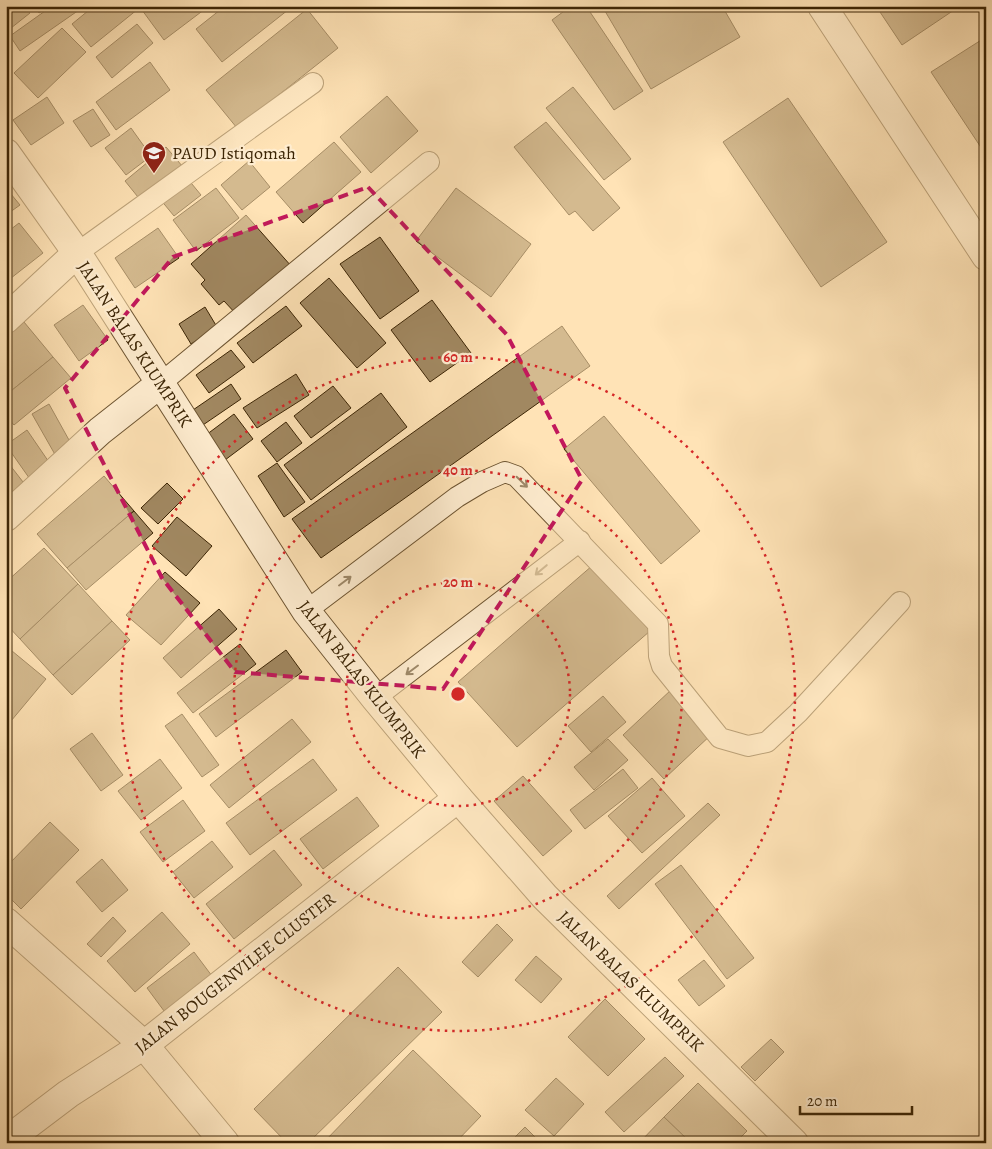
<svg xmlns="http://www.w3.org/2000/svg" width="992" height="1149" font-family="Alegreya,serif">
<rect width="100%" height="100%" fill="#ffe3b6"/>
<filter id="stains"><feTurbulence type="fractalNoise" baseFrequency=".004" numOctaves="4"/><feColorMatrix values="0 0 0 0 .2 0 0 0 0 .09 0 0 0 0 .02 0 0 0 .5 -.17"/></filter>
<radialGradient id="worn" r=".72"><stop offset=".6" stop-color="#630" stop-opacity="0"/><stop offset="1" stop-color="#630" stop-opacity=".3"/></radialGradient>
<g fill="#a18861" stroke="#3c2505">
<polygon points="6,6 25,6 30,13 6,32"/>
<polygon points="34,6 49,6 39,13"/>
<polygon points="52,6 76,6 79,10 20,51 10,36"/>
<polygon points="94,6 136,6 138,9 91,47 72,24"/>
<polygon points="146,6 209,6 164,40 142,10"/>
<polygon points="225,6 293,6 222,62 196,29"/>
<polygon points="571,6 586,6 643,91 614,110 552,20"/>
<polygon points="602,6 722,6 740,37 651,89"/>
<polygon points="876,6 960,6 902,45"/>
<polygon points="307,9 338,48 237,128 206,90"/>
<polygon points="137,24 153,43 112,78 96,57"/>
<polygon points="62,28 86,52 38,98 14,73"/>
<polygon points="986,37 986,155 931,72"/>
<polygon points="150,62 170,90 116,130 96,102"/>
<polygon points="573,87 631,159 604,180 546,108"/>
<polygon points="387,96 418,131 371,173 340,137"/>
<polygon points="47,97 64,123 31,145 13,120"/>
<polygon points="788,98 887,242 821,287 723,142"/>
<polygon points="93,109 110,135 91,147 73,121"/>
<polygon points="546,122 620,208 593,231 575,211 569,215 514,147"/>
<polygon points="131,128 151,156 126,175 105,148"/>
<polygon points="334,142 361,172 303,223 276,192"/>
<polygon points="166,147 183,167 142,202 125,181"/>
<polygon points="249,161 270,187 242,210 221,185"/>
<polygon points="187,178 201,195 174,216 160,199"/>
<polygon points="6,188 20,205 6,215"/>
<polygon points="216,188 239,218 196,251 173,220"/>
<polygon points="456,188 531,244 491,297 416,241"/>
<polygon points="246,215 292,267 237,315 224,301 219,305 201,284 205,280 191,264"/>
<polygon points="19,223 43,253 6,282 6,233"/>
<polygon points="158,228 179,258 135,288 115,258"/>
<polygon points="380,237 419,291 380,319 340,264"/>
<polygon points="329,278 386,343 357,368 300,303"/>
<polygon points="432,300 471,353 430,382 391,330"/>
<polygon points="83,305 108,340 79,361 54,325"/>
<polygon points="286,306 302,326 253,363 237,343"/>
<polygon points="205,307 217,327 191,344 179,324"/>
<polygon points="24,322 53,357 6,395 6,337"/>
<polygon points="562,326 590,366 321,558 292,519"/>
<polygon points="231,350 245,367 209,393 196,375"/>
<polygon points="53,357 71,378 14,425 6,416 6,395"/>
<polygon points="296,374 309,395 257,428 243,408"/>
<polygon points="231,384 241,399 200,427 190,412"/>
<polygon points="333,386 351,408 311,438 294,416"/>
<polygon points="381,393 407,427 311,500 284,465"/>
<polygon points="49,404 74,449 57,458 32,414"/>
<polygon points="234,414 253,439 225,460 206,435"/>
<polygon points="604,416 700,531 661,564 564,449"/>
<polygon points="286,422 302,443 277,462 261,441"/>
<polygon points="27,430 53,468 32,482 6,445"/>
<polygon points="6,460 30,491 6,504"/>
<polygon points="277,463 305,502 284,517 258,476"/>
<polygon points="104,476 134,511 67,568 37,534"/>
<polygon points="167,483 183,499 158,524 141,508"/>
<polygon points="134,511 153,533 86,590 67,568"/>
<polygon points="177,517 212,546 186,576 152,546"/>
<polygon points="44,548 78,584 20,639 6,624 6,582"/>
<polygon points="593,565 650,631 517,747 458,682"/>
<polygon points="165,572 200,603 161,645 126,615"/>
<polygon points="78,584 112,621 53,675 20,639"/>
<polygon points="219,609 237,629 181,678 163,658"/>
<polygon points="112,621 130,640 72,695 53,675"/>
<polygon points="240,644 256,664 193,713 177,693"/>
<polygon points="6,646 46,679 6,727"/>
<polygon points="286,650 302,672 216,737 199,714"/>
<polygon points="672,689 713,733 664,779 623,735"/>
<polygon points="603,696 626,722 591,752 568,726"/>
<polygon points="182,714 219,765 202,777 165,726"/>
<polygon points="292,719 311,742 229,808 210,785"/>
<polygon points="92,733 123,775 101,791 70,749"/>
<polygon points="608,739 628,760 594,790 574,767"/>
<polygon points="160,759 182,788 141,820 118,791"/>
<polygon points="313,759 337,790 250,855 226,823"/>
<polygon points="623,769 638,788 585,829 570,810"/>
<polygon points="523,776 572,831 543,856 494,801"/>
<polygon points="652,778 685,816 642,853 608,816"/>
<polygon points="357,797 379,826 323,869 300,839"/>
<polygon points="183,800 205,831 163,862 140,832"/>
<polygon points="708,803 720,815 619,909 607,896"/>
<polygon points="50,822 79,850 21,909 6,894 6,867"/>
<polygon points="212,841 233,867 194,898 173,872"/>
<polygon points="274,850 302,885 234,939 206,904"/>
<polygon points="102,859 128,890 102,912 76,882"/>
<polygon points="681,865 754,958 727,979 655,884"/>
<polygon points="162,912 190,944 135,992 107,961"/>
<polygon points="113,917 126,931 101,957 87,944"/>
<polygon points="497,924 513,940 478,977 462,962"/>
<polygon points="194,952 218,984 170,1019 147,988"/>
<polygon points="536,956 562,979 541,1003 515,980"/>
<polygon points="704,960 725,986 699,1006 678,980"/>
<polygon points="398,967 442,1012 308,1143 287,1143 254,1109"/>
<polygon points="605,999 645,1039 608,1076 568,1037"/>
<polygon points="771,1039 784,1052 755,1081 741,1067"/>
<polygon points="413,1050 481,1116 455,1143 323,1143"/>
<polygon points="665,1057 684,1076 624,1132 605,1112"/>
<polygon points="556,1078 584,1104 554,1136 525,1110"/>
<polygon points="698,1083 747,1131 735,1143 691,1143 664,1117"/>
<polygon points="664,1117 691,1143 639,1143"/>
<polygon points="525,1127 541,1143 509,1143"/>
</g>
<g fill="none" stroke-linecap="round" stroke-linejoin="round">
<g stroke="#6d5431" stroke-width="22">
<g id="service">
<polyline points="77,253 313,83"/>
<polyline points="161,383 429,162"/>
<polyline points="306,611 457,497 482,482 505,472 516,476 658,624 659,656 662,666 720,738 748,746 767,742 798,713 900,602"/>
<polyline points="375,698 580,541"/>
</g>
</g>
<g stroke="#6d5431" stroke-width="30">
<g id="minor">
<polyline points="822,6 986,256"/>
<polyline points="6,319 77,253"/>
<polyline points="6,517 100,431 161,383"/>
<polyline points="6,922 144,1045 225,1143"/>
<polyline points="6,1141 68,1094 144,1045 458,798"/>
</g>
</g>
<g stroke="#6d5431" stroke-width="30">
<polyline id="tertiary" points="6,153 77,253 306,611 375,698 458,798 545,897 794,1143"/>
</g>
<use href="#service" stroke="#ffedd0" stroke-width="20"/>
<use href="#minor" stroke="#ffedd0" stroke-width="28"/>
<use href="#tertiary" stroke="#ffedd0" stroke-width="28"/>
</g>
<defs><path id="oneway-shaft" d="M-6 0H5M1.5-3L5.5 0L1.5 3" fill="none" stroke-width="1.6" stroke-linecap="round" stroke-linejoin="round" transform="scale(1.25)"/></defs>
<g stroke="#9e896a">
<use href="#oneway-shaft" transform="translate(522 482) rotate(44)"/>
<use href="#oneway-shaft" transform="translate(541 570) rotate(140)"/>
<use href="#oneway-shaft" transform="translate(345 581) rotate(-37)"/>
<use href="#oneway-shaft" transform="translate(412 670) rotate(143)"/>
</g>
<path d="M0 0H992V1149H0ZM368 187 507 335 582 480 443 689 235 672 162 578 65 388 173 257Z" fill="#ffe3b6" fill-opacity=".55" fill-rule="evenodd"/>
<path fill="none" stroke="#c2185b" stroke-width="4" stroke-dasharray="10 6" stroke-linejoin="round" d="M368 187 507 335 582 480 443 689 235 672 162 578 65 388 173 257Z"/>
<g fill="none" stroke="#d62828" stroke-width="2.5" stroke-dasharray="2.5 5">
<circle cx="458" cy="694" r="112"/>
<circle cx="458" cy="694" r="224"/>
<circle cx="458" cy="694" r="337"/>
</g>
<defs>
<g id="school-pin" transform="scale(1.25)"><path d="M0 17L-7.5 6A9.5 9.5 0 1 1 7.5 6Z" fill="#8f2418" stroke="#ffedd0"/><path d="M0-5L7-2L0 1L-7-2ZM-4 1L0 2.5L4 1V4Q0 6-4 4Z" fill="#fff"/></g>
</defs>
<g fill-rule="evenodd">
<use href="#school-pin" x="154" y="153"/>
</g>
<g text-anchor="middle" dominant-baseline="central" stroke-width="4.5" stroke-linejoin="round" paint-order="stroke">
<g font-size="18" fill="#3c2505" stroke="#ffedd0" text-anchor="start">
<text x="172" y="153">PAUD Istiqomah</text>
</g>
<g font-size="18" fill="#3c2505" stroke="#ffedd0">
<text transform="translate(135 344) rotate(57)">JALAN BALAS KLUMPRIK</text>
<text transform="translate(362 679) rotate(52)">JALAN BALAS KLUMPRIK</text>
<text transform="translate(235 973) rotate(-38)">JALAN BOUGENVILEE CLUSTER</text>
<text transform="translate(631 981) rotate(44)">JALAN BALAS KLUMPRIK</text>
</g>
</g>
<circle cx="458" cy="694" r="8" fill="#d62828" stroke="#ffedd0" stroke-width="2.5"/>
<g font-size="15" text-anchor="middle" font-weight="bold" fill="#d62828" stroke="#ffedd0" stroke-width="4.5" stroke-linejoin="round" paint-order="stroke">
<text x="458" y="362">60 m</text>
<text x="458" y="475">40 m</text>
<text x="458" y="587">20 m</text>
</g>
<rect width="992" height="1149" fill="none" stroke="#ffe3b6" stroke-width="25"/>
<rect x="8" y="8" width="977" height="1134" fill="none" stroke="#3c2505" stroke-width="2.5"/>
<rect x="12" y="12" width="967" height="1124" fill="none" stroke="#3c2505"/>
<path d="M800 1106v8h112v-8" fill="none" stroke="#3c2505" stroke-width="2.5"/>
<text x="807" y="1106" font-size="15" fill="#3c2505" stroke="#ffedd0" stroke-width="4" paint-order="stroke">20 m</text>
<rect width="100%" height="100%" filter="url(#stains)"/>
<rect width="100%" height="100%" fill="url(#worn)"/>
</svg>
